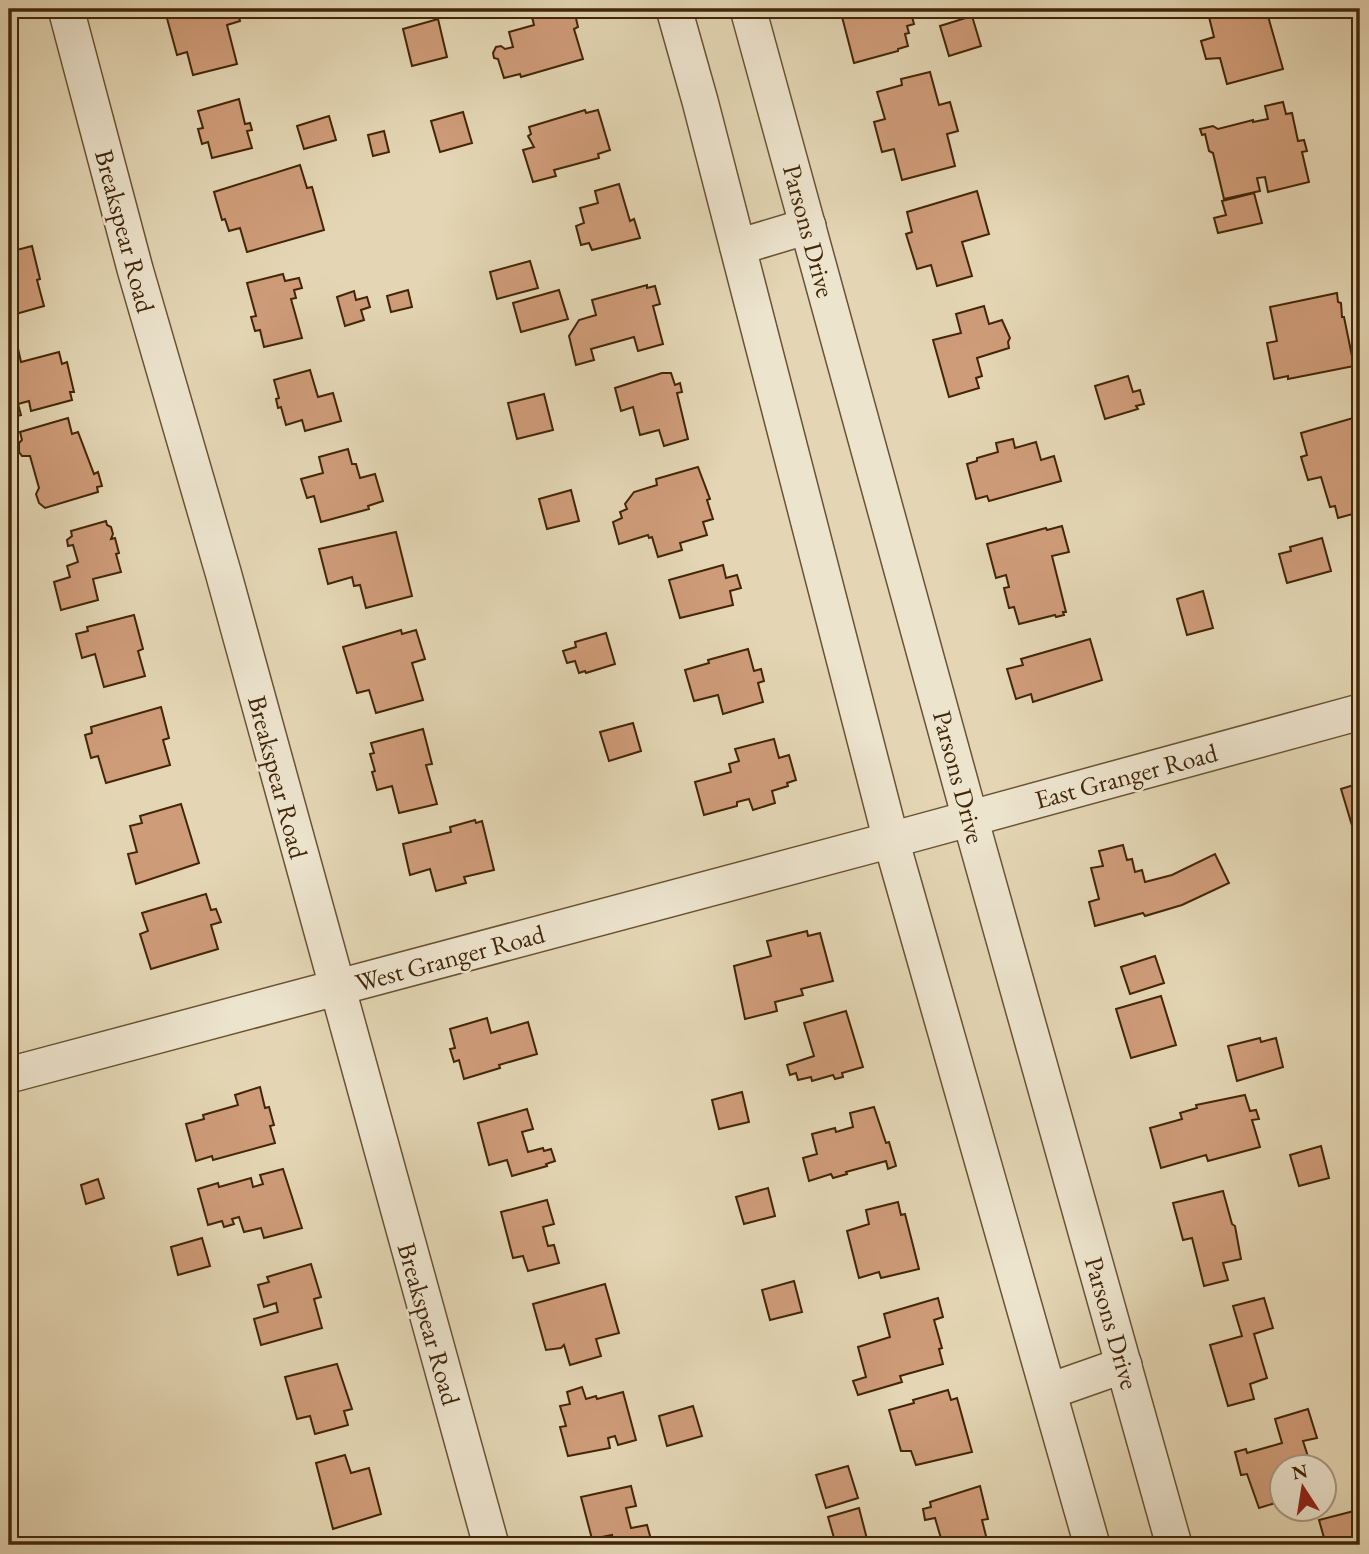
<svg xmlns="http://www.w3.org/2000/svg" width="1369" height="1554" font-family="'EB Garamond',serif">
<rect width="100%" height="100%" fill="#e4d6b4"/>
<filter id="stains"><feTurbulence type="fractalNoise" baseFrequency=".00286" numOctaves="4"/><feColorMatrix values="0 0 0 0 .2 0 0 0 0 .09 0 0 0 0 .02 0 0 0 .5 -.17"/></filter>
<radialGradient id="worn" r=".72"><stop offset=".6" stop-color="#630" stop-opacity="0"/><stop offset="1" stop-color="#630" stop-opacity=".3"/></radialGradient>
<g fill="#cf9c79" stroke="#422607" stroke-width="2">
<polygon points="174,9 237,9 240,21 227,25 237,64 193,75 187,52 177,55 165,11"/>
<polygon points="530,9 567,9 569,16 575,14 578,27 574,29 583,59 521,77 520,74 504,78 498,59 494,58 493,53 496,47 501,46 505,49 513,47 509,32 534,25"/>
<polygon points="840,9 910,9 914,24 907,26 909,33 905,34 908,46 898,49 898,51 854,63"/>
<polygon points="1207,9 1266,9 1283,69 1227,84 1220,58 1206,59 1201,41 1214,37"/>
<polygon points="972,16 981,46 949,56 940,26"/>
<polygon points="438,19 447,57 412,66 403,29"/>
<polygon points="930,72 939,105 950,102 958,131 947,134 955,166 902,180 894,149 882,152 874,122 885,119 877,92 902,85 901,79"/>
<polygon points="239,99 245,124 250,123 252,130 247,131 252,148 212,158 208,142 202,144 198,129 203,128 198,111"/>
<polygon points="1283,102 1286,114 1292,113 1298,141 1304,140 1307,151 1302,152 1309,182 1268,192 1265,177 1257,178 1260,191 1224,199 1213,153 1209,151 1205,134 1202,135 1200,129 1213,126 1218,129 1253,120 1253,122 1268,119 1265,106"/>
<polygon points="585,110 586,113 598,110 610,150 598,154 599,158 554,170 556,176 533,182 523,150 534,147 528,136 531,134 529,127"/>
<polygon points="463,112 472,143 440,152 431,121"/>
<polygon points="329,116 336,140 304,149 297,126"/>
<polygon points="384,131 389,152 373,156 368,135"/>
<polygon points="300,165 307,188 312,187 324,230 247,252 240,228 229,231 225,219 222,220 214,192"/>
<polygon points="619,184 630,221 634,219 640,238 592,250 589,243 581,245 576,226 584,223 580,208 598,203 595,191"/>
<polygon points="977,191 989,234 962,242 972,276 937,286 931,265 917,269 906,234 912,232 907,212"/>
<polygon points="1254,193 1262,223 1218,233 1214,218 1226,215 1222,201"/>
<polygon points="32,246 40,279 37,280 44,306 9,316 9,252"/>
<polygon points="530,261 538,288 497,299 490,272"/>
<polygon points="283,274 285,281 299,278 302,288 294,290 296,298 291,299 302,338 264,347 260,330 255,331 251,317 256,316 247,283"/>
<polygon points="647,285 647,288 655,286 660,304 653,306 663,344 638,351 634,337 591,349 594,360 576,365 569,336 579,320 596,315 592,300"/>
<polygon points="408,290 412,307 391,312 387,296"/>
<polygon points="559,290 568,319 521,332 513,303"/>
<polygon points="354,291 356,300 367,297 370,307 361,310 364,320 345,326 337,297"/>
<polygon points="1337,293 1338,302 1341,303 1342,317 1344,317 1354,366 1288,379 1288,376 1274,379 1267,343 1277,341 1270,307"/>
<polygon points="984,306 989,324 1002,320 1010,338 1008,342 1009,348 977,358 982,376 976,378 979,388 949,397 933,340 961,333 956,314"/>
<polygon points="17,344 21,362 59,352 62,364 67,362 74,392 70,392 72,400 31,411 29,401 18,404 21,415 14,417 10,398 12,397 9,384 9,346"/>
<polygon points="310,370 318,397 333,393 341,421 305,431 302,420 286,425 281,407 278,408 276,399 279,398 274,380"/>
<polygon points="662,373 671,373 675,385 680,383 682,392 677,393 688,439 664,446 659,430 640,435 633,407 621,411 615,388"/>
<polygon points="1128,376 1133,392 1140,390 1144,404 1136,406 1138,409 1105,419 1095,386"/>
<polygon points="544,394 553,430 517,439 508,403"/>
<polygon points="1360,416 1360,512 1338,518 1335,506 1330,507 1321,477 1308,480 1301,457 1307,455 1301,433"/>
<polygon points="68,418 72,434 78,432 94,474 98,472 102,486 97,487 98,492 45,508 39,503 36,494 39,488 30,456 22,456 19,452 19,443 22,440 20,432"/>
<polygon points="1013,439 1015,448 1036,442 1041,460 1054,456 1061,481 989,501 987,496 976,499 967,464 977,461 977,458 998,452 996,443"/>
<polygon points="348,449 352,464 356,464 360,478 375,474 383,501 368,506 369,509 321,522 314,496 307,498 301,479 323,473 319,457"/>
<polygon points="698,467 710,499 707,500 713,519 703,522 707,535 680,543 682,550 658,557 652,537 649,538 648,535 619,544 613,522 622,518 620,512 627,509 625,504 634,492 657,485 656,479"/>
<polygon points="571,490 579,521 547,529 539,499"/>
<polygon points="106,521 107,525 111,527 113,534 111,539 115,538 119,553 116,554 121,572 93,579 98,600 61,610 54,582 70,577 67,566 78,562 73,545 68,546 67,540 72,536 71,531"/>
<polygon points="1062,526 1069,552 1052,556 1066,612 1063,612 1064,615 1056,617 1055,615 1019,624 1014,607 1009,608 1004,588 1009,587 1006,575 996,578 987,544 1046,528 1047,530"/>
<polygon points="396,532 412,596 366,608 360,585 354,586 352,577 328,584 319,549"/>
<polygon points="1322,538 1331,571 1287,583 1279,554 1291,551 1290,547"/>
<polygon points="723,565 726,578 737,575 741,588 730,591 733,605 680,618 669,580"/>
<polygon points="1203,591 1213,628 1187,635 1177,599"/>
<polygon points="134,615 143,649 138,651 145,676 104,687 95,654 82,658 76,634 88,631 87,627"/>
<polygon points="401,630 402,634 416,630 425,659 412,663 423,700 376,713 369,690 357,693 343,647"/>
<polygon points="606,633 615,664 586,673 585,671 579,673 575,661 567,663 563,651 576,647 575,642"/>
<polygon points="1090,639 1102,680 1033,702 1031,694 1016,699 1007,669 1023,665 1021,659"/>
<polygon points="748,649 754,671 761,669 764,681 758,683 763,702 723,714 718,695 694,701 685,670 709,663 708,660"/>
<polygon points="161,707 169,738 163,740 170,765 106,783 98,756 91,758 85,735 92,733 91,727"/>
<polygon points="633,723 641,751 609,761 600,732"/>
<polygon points="423,729 432,764 426,765 437,804 399,813 392,786 377,790 372,772 375,771 370,754 374,753 371,743"/>
<polygon points="774,739 779,758 789,755 796,780 787,783 788,786 772,791 775,803 753,810 749,799 737,802 737,806 704,815 695,782 731,772 729,764 739,761 735,749"/>
<polygon points="1360,783 1360,831 1354,832 1341,789"/>
<polygon points="181,804 199,863 136,884 128,854 137,852 130,826 142,823 140,816"/>
<polygon points="475,820 476,823 482,821 494,870 464,877 466,883 436,891 430,869 410,875 403,844 451,832 450,827"/>
<polygon points="1123,845 1127,860 1132,859 1135,872 1142,870 1145,882 1172,875 1215,854 1229,883 1182,905 1145,916 1143,913 1095,926 1089,902 1099,899 1091,868 1103,866 1099,851"/>
<polygon points="206,894 211,910 216,909 221,922 211,925 218,949 151,969 140,934 148,931 142,913"/>
<polygon points="807,931 808,936 820,933 833,981 801,989 803,995 775,1002 777,1011 745,1019 734,966 771,956 767,941"/>
<polygon points="1155,956 1164,983 1130,994 1121,967"/>
<polygon points="1161,996 1176,1045 1131,1058 1116,1009"/>
<polygon points="846,1011 863,1067 842,1073 843,1077 835,1079 833,1075 812,1081 811,1077 798,1080 796,1073 790,1075 787,1065 814,1056 804,1023"/>
<polygon points="487,1018 491,1033 528,1022 537,1054 499,1065 500,1068 464,1079 459,1060 454,1062 450,1049 455,1048 450,1029"/>
<polygon points="1260,1038 1261,1042 1276,1038 1283,1067 1237,1081 1228,1046"/>
<polygon points="260,1087 265,1108 269,1107 274,1125 270,1126 275,1143 213,1160 212,1156 196,1161 186,1124 204,1119 203,1115 238,1105 235,1095"/>
<polygon points="742,1092 749,1122 719,1129 712,1100"/>
<polygon points="1245,1095 1250,1111 1256,1110 1259,1119 1252,1120 1260,1147 1208,1161 1206,1155 1161,1168 1150,1128 1182,1119 1180,1113 1197,1108 1196,1105"/>
<polygon points="874,1107 886,1143 889,1142 896,1166 888,1169 886,1161 846,1172 847,1174 833,1178 831,1174 809,1181 803,1158 817,1154 812,1134 835,1128 836,1132 853,1127 850,1113"/>
<polygon points="527,1109 533,1129 522,1132 528,1152 543,1148 544,1151 551,1149 555,1161 546,1164 547,1166 512,1176 507,1160 489,1165 478,1123"/>
<polygon points="1321,1146 1329,1178 1299,1186 1290,1155"/>
<polygon points="283,1169 302,1228 264,1238 261,1228 244,1232 239,1217 232,1219 234,1224 224,1227 222,1221 208,1225 198,1189 218,1183 219,1187 251,1178 253,1187 263,1184 260,1175"/>
<polygon points="98,1179 104,1198 86,1204 81,1185"/>
<polygon points="768,1188 775,1216 744,1224 736,1197"/>
<polygon points="1223,1191 1232,1224 1235,1226 1241,1259 1223,1263 1228,1280 1204,1286 1192,1238 1183,1240 1173,1203"/>
<polygon points="547,1200 554,1224 543,1227 548,1246 554,1245 559,1263 528,1271 523,1256 513,1258 501,1212"/>
<polygon points="898,1202 901,1215 905,1214 919,1269 881,1278 879,1272 859,1278 847,1231 869,1224 866,1210"/>
<polygon points="202,1238 210,1266 178,1275 171,1247"/>
<polygon points="311,1264 321,1297 314,1299 322,1328 261,1345 254,1319 278,1312 276,1303 264,1307 258,1285 269,1282 267,1277"/>
<polygon points="794,1281 802,1312 770,1320 762,1290"/>
<polygon points="605,1284 619,1333 596,1339 601,1356 570,1365 564,1345 561,1348 546,1350 533,1304"/>
<polygon points="938,1298 943,1317 934,1320 942,1348 939,1349 943,1364 900,1376 902,1382 858,1395 853,1381 866,1377 858,1347 890,1337 884,1314"/>
<polygon points="1264,1298 1273,1328 1254,1334 1267,1378 1250,1384 1254,1399 1228,1406 1210,1345 1242,1336 1233,1306"/>
<polygon points="337,1364 352,1409 344,1411 348,1425 315,1434 310,1416 297,1419 285,1377"/>
<polygon points="582,1387 586,1399 596,1396 597,1399 623,1392 636,1440 618,1445 615,1436 608,1438 610,1448 568,1456 560,1427 566,1426 560,1406 570,1404 567,1392"/>
<polygon points="948,1390 951,1400 957,1398 972,1452 916,1465 911,1451 901,1451 889,1410 914,1403 913,1400"/>
<polygon points="693,1406 702,1436 667,1446 659,1416"/>
<polygon points="1308,1409 1317,1438 1303,1441 1311,1466 1282,1466 1282,1501 1259,1508 1247,1474 1241,1475 1235,1452 1246,1449 1247,1453 1282,1443 1275,1419"/>
<polygon points="345,1455 351,1473 369,1468 381,1514 333,1529 316,1463"/>
<polygon points="848,1466 858,1498 826,1508 816,1475"/>
<polygon points="631,1486 636,1506 626,1508 631,1528 647,1525 652,1543 614,1545 612,1535 592,1539 581,1497"/>
<polygon points="980,1486 988,1519 982,1520 987,1540 967,1545 943,1545 935,1518 925,1520 923,1509 931,1507 930,1502"/>
<polygon points="859,1508 867,1539 846,1545 836,1545 828,1517"/>
<polygon points="1354,1511 1360,1535 1360,1545 1326,1545 1319,1520"/>
</g>
<g fill="none" stroke-linecap="round" stroke-linejoin="round">
<g stroke="#6a5232" stroke-width="38">
<g id="street">
<polyline points="66,9 135,269 223,572 491,1545"/>
<polyline points="674,9 700,101 891,840 1092,1545"/>
<polyline points="748,9 970,818 1174,1545"/>
<polyline points="738,247 808,226"/>
<polyline points="9,1075 891,840 1360,712"/>
<polyline points="1050,1391 1124,1365"/>
</g>
</g>
<use href="#street" stroke="#ede4ce" stroke-width="35"/>
</g>
<g text-anchor="middle" dominant-baseline="central" stroke-width="5" stroke-linejoin="round" paint-order="stroke">
<g font-size="26" fill="#422607" stroke="#ede4ce">
<text transform="translate(125 231) rotate(75)">Breakspear Road</text>
<text transform="translate(809 231) rotate(75)">Parsons Drive</text>
<text transform="translate(1126 776) rotate(-15)">East Granger Road</text>
<text transform="translate(278 777) rotate(75)">Breakspear Road</text>
<text transform="translate(959 777) rotate(75)">Parsons Drive</text>
<text transform="translate(450 958) rotate(-15)">West Granger Road</text>
<text transform="translate(1112 1323) rotate(74)">Parsons Drive</text>
<text transform="translate(429 1324) rotate(74)">Breakspear Road</text>
</g>
</g>
<rect width="1369" height="1554" fill="none" stroke="#e4d6b4" stroke-width="35"/>
<rect x="10" y="10" width="1348" height="1533" fill="none" stroke="#422607" stroke-width="3.5"/>
<rect x="18" y="18" width="1334" height="1519" fill="none" stroke="#422607" stroke-width="2"/>
<g transform="translate(1303 1488) rotate(348)"><circle r="33" fill="#ede4ce" stroke="#a9987e" stroke-width="2"/>
<path d="M0-5L12 26L0 18L-12 26Z" fill="#8f2418"/>
<text y="-10" font-size="19" font-weight="bold" text-anchor="middle" fill="#422607">N</text>
</g>
<rect width="100%" height="100%" filter="url(#stains)"/>
<rect width="100%" height="100%" fill="url(#worn)"/>
</svg>
